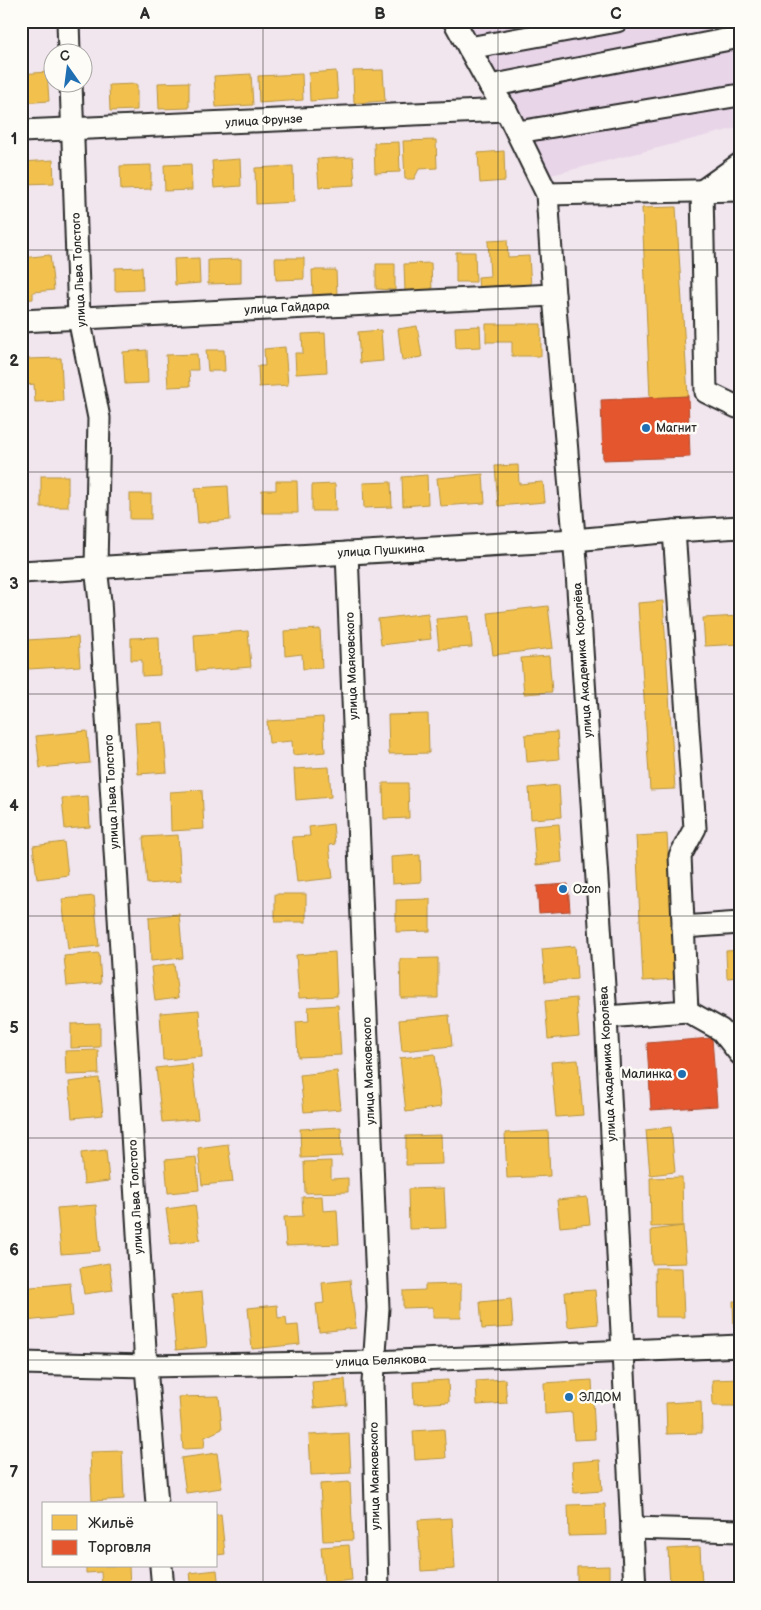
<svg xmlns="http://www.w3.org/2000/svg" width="761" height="1610" font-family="'Balsamiq Sans',sans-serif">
<rect width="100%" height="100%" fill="#f1e5ee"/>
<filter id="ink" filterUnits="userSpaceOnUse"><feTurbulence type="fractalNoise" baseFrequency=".02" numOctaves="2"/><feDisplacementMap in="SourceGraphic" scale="10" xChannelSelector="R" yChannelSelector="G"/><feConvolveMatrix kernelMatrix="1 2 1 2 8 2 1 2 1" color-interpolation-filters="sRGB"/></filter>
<g filter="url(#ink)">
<polygon fill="#e8d5e8" points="464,21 740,21 740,127 547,176"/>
<g fill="#f2c14e" stroke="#b69444">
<polygon points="383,70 385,101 354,103 353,71"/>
<polygon points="336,71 338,99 310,101 309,73"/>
<polygon points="47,72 49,101 21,103 21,74"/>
<polygon points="251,74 253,105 216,107 214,76"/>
<polygon points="302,74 303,100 259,103 258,76"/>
<polygon points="189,82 189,108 159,109 158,83"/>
<polygon points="137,84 137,110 110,111 109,85"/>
<polygon points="436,140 437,168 419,169 414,179 405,179 403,141"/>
<polygon points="399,142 400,172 375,173 374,143"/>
<polygon points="504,151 505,181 480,183 478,153"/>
<polygon points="353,157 355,185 319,187 317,159"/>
<polygon points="240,159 241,186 214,188 212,161"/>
<polygon points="53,160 54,183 24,184 23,162"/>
<polygon points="191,164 192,190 165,191 164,165"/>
<polygon points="151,165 151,189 121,190 120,166"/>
<polygon points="293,166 294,202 256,204 255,168"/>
<polygon points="676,207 688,396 650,398 642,208"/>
<polygon points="507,240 508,257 529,256 531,287 479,291 478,277 490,276 488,241"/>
<polygon points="456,252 475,252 476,282 456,282"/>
<polygon points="50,255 54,290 33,292 33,299 21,300 21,258"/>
<polygon points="199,258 200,283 175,285 174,259"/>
<polygon points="275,258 304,258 304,279 276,280"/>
<polygon points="241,259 241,283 208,284 208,260"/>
<polygon points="431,263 432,290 405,291 404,264"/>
<polygon points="376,264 395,264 395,290 376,289"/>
<polygon points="142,267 143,290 115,291 115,268"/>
<polygon points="312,270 336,270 337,295 313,296"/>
<polygon points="486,324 541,324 541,356 512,356 512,342 486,342"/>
<polygon points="417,326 422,357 402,360 398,329"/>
<polygon points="480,326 481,347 456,348 455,327"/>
<polygon points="381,330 383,361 360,363 358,332"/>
<polygon points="325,333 327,372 296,374 295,353 303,353 302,334"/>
<polygon points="285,347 288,385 259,387 258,366 265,366 264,349"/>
<polygon points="147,350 148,383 125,384 123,352"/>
<polygon points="206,350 224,350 225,371 208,371"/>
<polygon points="197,354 198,370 189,370 190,386 168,387 166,355"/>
<polygon points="61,358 63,401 35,402 34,384 27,385 26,359"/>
<polygon points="518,465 519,484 543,482 545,502 498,506 495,466"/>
<polygon points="483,474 485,503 440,506 437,478"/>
<polygon points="427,475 428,504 403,506 402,477"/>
<rect x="41" y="476" width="27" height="31"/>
<polygon points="276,481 297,481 298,513 262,513 262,490 276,490"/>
<polygon points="391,482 392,507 364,508 363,483"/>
<polygon points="335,484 336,511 312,511 312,485"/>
<polygon points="228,486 230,520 198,523 195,488"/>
<rect x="130" y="494" width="21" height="25"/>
<polygon points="663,601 675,789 650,790 638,603"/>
<polygon points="548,606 553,648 493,655 488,613"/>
<polygon points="428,613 431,639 381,645 378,619"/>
<polygon points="469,616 472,647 439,649 436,619"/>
<polygon points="740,616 740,644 705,646 703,618"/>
<polygon points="320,629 322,668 303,669 302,654 285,656 284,631"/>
<polygon points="248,631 251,667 196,671 194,635"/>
<polygon points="78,637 80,666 28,669 27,640"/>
<polygon points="159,637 160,675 142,676 142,660 131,660 131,638"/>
<polygon points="549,656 552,692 524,694 521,658"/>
<polygon points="428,714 429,753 389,754 388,715"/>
<polygon points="323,717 325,752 293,755 292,741 269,743 267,721"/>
<polygon points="163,722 167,772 138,774 135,723"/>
<polygon points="87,731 90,763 40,768 36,736"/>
<polygon points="557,732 559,759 527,762 525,735"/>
<polygon points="329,767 331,797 296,800 294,769"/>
<polygon points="383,783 408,783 409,818 384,819"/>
<polygon points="559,785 561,817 531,819 529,788"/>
<polygon points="202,790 204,829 171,831 170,792"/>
<polygon points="88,796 90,827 65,829 62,798"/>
<polygon points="333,824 335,844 329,845 333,878 297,882 292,837 310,836 309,827"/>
<polygon points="559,824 562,862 536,865 533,826"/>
<polygon points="667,834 675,979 643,981 636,836"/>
<polygon points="178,835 181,881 147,884 143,837"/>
<polygon points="64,842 68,875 37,879 33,846"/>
<polygon points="420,855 421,882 392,884 391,857"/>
<rect x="275" y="894" width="31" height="28"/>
<polygon points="94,896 99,946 68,949 62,899"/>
<polygon points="430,899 430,931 396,932 396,900"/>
<polygon points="179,914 183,958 151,961 149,917"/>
<polygon points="575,946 577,979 545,982 542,949"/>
<polygon points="740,950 740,977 727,978 726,951"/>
<polygon points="335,952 337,996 299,998 296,955"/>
<polygon points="99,953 101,983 67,986 64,956"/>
<polygon points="438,958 438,998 401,998 400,959"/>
<polygon points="174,964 178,998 155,1001 151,967"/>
<polygon points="576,998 579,1036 548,1039 545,1001"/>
<polygon points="338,1005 341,1055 298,1057 296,1022 309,1021 308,1007"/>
<polygon points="199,1010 202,1057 163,1060 160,1013"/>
<polygon points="449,1015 452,1046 402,1051 399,1020"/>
<polygon points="100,1023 100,1047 71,1048 71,1024"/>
<polygon points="98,1050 99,1074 66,1075 65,1051"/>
<polygon points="435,1054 441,1107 406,1112 400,1058"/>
<polygon points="578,1060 583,1115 556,1117 551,1062"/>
<polygon points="192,1064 198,1119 162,1122 156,1068"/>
<polygon points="337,1071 341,1109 304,1112 300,1075"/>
<polygon points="99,1078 103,1115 72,1118 69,1082"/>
<polygon points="341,1127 342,1156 301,1158 300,1129"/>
<polygon points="671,1127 675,1172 650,1175 646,1130"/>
<polygon points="548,1131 550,1176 507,1178 505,1133"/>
<polygon points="441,1135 442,1164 406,1165 406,1136"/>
<polygon points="228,1144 233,1182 202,1185 198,1148"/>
<polygon points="106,1150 109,1181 84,1184 81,1153"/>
<polygon points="196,1157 199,1190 168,1193 165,1160"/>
<polygon points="331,1161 331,1179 348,1178 348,1192 305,1193 304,1162"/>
<polygon points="682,1177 683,1226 651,1227 650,1178"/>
<polygon points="444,1188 446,1228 409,1229 408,1189"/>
<polygon points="322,1196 323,1211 337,1210 339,1244 286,1246 284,1217 303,1216 302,1197"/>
<polygon points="587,1197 590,1224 560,1227 557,1200"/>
<polygon points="96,1205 100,1251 61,1254 57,1208"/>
<polygon points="195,1205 200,1240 171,1244 166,1209"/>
<polygon points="683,1226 686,1263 652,1264 651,1230"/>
<polygon points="109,1263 113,1290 84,1294 80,1268"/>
<polygon points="655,1268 682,1268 684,1317 656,1317"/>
<polygon points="350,1280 356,1328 319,1332 316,1304 324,1303 322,1283"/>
<polygon points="70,1283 73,1316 25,1321 22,1288"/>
<polygon points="461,1284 461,1318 433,1318 433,1307 403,1308 403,1291 425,1290 425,1285"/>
<polygon points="595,1290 598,1324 568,1327 565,1292"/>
<polygon points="202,1292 207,1347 176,1350 171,1295"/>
<polygon points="511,1299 513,1327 482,1329 480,1302"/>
<polygon points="733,1301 740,1301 740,1328 734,1328"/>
<polygon points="277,1305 278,1318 286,1317 287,1326 298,1325 300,1344 252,1349 248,1308"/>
<polygon points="345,1379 347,1405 314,1408 312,1382"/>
<polygon points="505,1379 507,1403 477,1405 476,1381"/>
<polygon points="740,1379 740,1406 713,1406 712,1380"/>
<polygon points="448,1380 449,1402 414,1404 413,1382"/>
<polygon points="592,1380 595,1439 574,1440 572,1412 545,1414 544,1383"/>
<polygon points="219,1396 222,1429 205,1437 204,1448 183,1449 179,1397"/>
<polygon points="701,1401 702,1433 667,1434 666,1403"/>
<polygon points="444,1429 446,1458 415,1460 413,1431"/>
<polygon points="349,1433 351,1473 311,1475 309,1435"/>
<polygon points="122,1451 124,1499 92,1501 90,1452"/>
<polygon points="217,1453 222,1488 186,1493 181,1458"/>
<polygon points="600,1460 602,1491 574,1493 572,1462"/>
<polygon points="350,1482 353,1540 323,1541 320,1484"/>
<polygon points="605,1504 606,1535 569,1536 568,1505"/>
<polygon points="221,1514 225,1554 216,1555 216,1515"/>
<polygon points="452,1518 455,1569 421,1571 418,1520"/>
<polygon points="349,1545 352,1580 324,1583 321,1547"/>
<polygon points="700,1547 702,1585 670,1587 668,1549"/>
<polygon points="86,1566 129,1566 130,1589 102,1589 101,1572 86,1573"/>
<polygon points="609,1566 609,1589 577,1589 577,1567"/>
<polygon points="217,1570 219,1589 192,1589 190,1573"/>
<polygon points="463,1586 463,1589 421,1589 421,1588"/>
</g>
<g fill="#e4572e" stroke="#ac4a2d">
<polygon points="688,396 690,457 603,460 601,400"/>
<polygon points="568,884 570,911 539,913 537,886"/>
<polygon points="712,1038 717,1106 651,1110 647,1043"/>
</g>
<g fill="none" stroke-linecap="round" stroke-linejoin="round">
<g stroke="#2b2b2b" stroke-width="25">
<g id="minor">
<polyline points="68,21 69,52"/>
<polyline points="454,21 490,86 506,110 547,194 554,295 577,573 606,1017 635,1589"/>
<polyline points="469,48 617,21"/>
<polyline points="71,82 79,318 99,418 96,568 100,601 146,1366 157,1504"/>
<polyline points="490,86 740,37"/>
<polyline points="21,131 506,110"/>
<polyline points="518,132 740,95"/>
<polyline points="547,194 740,190"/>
<polyline points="21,321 554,295"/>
<polyline points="737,407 706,392 702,191 740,164"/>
<polyline points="347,553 378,1308 373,1383 378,1589"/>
<polyline points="21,572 574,540 674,531 740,527"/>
<polyline points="683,927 740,923"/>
<polyline points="687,1011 721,1030 740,1054"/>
<polyline points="606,1017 687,1011 680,856 695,828 674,531"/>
<polyline points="21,1363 146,1366 375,1362 740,1346"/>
<polyline points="632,1528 740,1531"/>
<polyline points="161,1566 163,1589"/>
</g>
</g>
<use href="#minor" stroke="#fdfcf7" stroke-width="21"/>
</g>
</g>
<path fill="none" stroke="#2b2b2b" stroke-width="1" stroke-opacity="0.55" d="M263 21V1589M498 21V1589M21 250H740M21 472H740M21 694H740M21 916H740M21 1138H740M21 1360H740"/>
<g fill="#1f6fb2" stroke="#fdfcf7" stroke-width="2">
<circle cx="646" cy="428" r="5"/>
<circle cx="563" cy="889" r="5"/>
<circle cx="682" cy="1074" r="5"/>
<circle cx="569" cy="1397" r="5"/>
</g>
<g text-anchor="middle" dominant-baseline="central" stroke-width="5" stroke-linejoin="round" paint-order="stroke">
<g font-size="12" fill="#2b2b2b" stroke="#fdfcf7">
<text transform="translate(264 121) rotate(-3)">улица Фрунзе</text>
<text transform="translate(79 270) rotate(-93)">улица Льва Толстого</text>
<text transform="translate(287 308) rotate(-3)">улица Гайдара</text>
<text transform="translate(381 551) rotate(-3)">улица Пушкина</text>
<text transform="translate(583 660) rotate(-94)">улица Академика Королёва</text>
<text transform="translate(352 666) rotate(-92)">улица Маяковского</text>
<text transform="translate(112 792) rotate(-93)">улица Льва Толстого</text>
<text transform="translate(608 1064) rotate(-93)">улица Академика Королёва</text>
<text transform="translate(369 1071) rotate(-92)">улица Маяковского</text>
<text transform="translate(136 1197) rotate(-93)">улица Льва Толстого</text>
<text transform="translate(381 1361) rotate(-2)">улица Белякова</text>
<text transform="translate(375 1476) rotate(-91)">улица Маяковского</text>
</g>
<g font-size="12" fill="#2b2b2b" stroke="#fdfcf7" text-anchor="start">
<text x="656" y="428">Магнит</text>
<text x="573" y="889">Ozon</text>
<text x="672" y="1074" text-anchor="end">Малинка</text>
<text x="579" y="1397">ЭЛДОМ</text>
</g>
</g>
<rect width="761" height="1610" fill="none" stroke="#fdfcf7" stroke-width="55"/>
<rect x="42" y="1502" width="175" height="65" fill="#fdfcf7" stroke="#a9a8a5"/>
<rect x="52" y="1515" width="25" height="15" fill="#f2c14e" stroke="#a9a8a5"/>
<text x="88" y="1528" font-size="15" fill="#2b2b2b">Жильё</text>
<rect x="52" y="1540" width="25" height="15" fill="#e4572e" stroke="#a9a8a5"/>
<text x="88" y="1552" font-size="15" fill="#2b2b2b">Торговля</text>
<g transform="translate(68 68) rotate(346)"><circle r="24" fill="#fdfcf7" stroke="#a9a8a5"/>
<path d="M0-4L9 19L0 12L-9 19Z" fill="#1f6fb2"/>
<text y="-8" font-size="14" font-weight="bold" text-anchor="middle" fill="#2b2b2b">С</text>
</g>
<rect x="28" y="28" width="706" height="1554" fill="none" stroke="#2b2b2b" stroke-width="2"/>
<g font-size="16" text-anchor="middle" font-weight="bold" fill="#2b2b2b">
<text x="145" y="19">A</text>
<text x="380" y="19">B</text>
<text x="616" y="19">C</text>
<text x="14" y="144">1</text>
<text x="14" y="366">2</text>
<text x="14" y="589">3</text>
<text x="14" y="811">4</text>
<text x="14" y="1033">5</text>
<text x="14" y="1255">6</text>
<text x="14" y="1477">7</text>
</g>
</svg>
